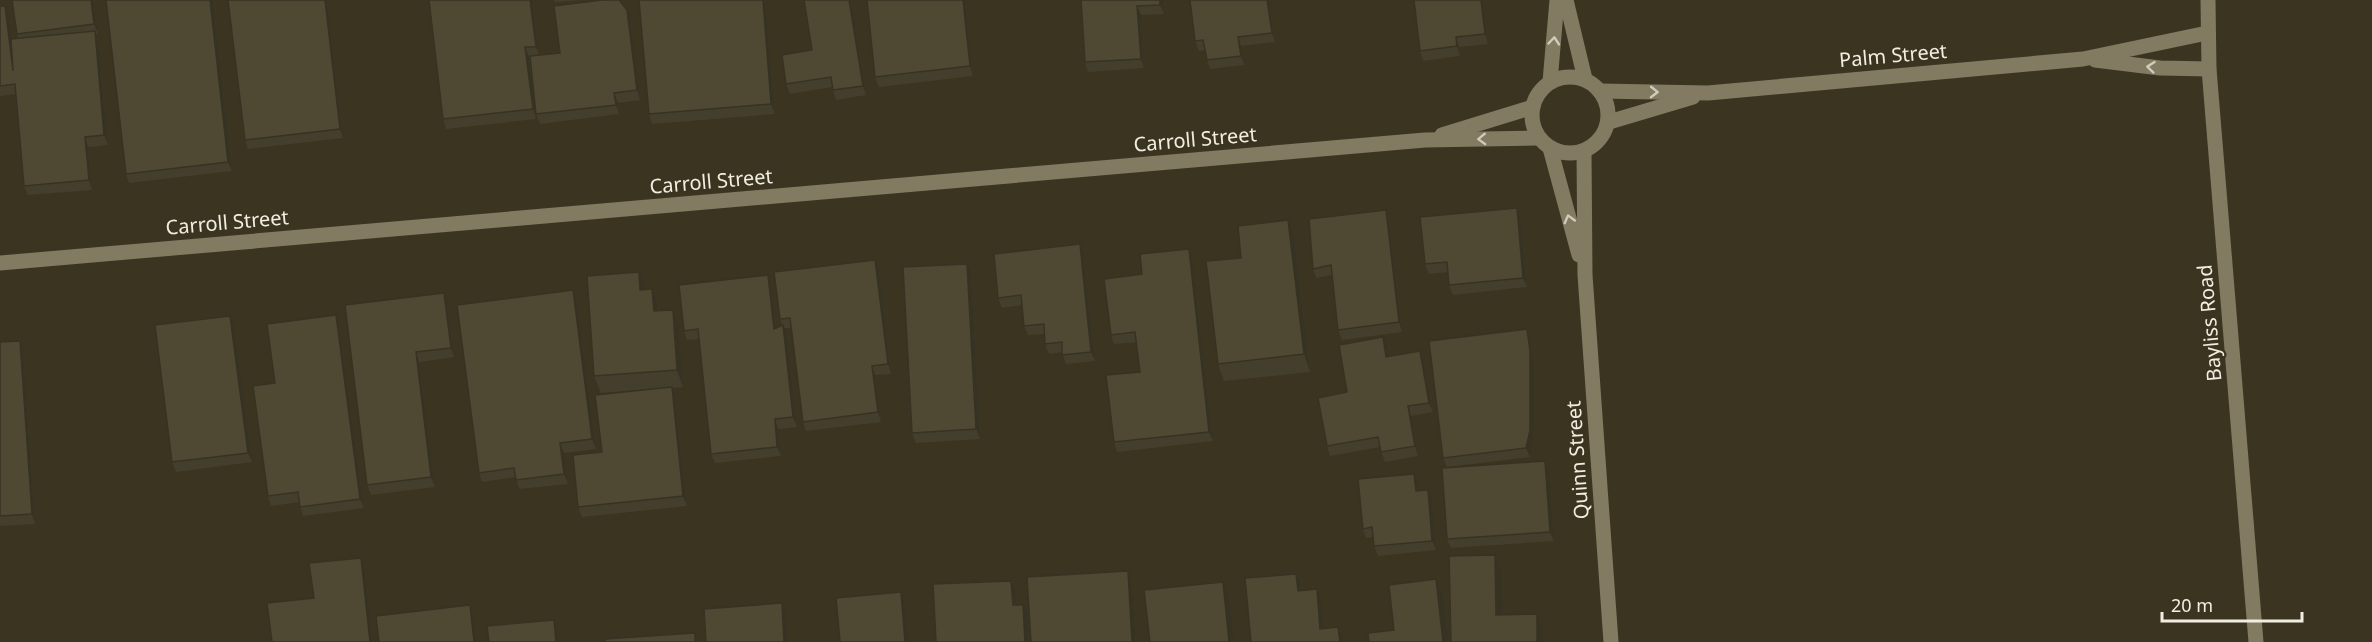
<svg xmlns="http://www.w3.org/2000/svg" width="2372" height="642" font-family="'Noto Sans',sans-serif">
<rect width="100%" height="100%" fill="#3b3420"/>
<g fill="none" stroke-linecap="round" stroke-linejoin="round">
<g stroke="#827a61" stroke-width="15">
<polyline points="1566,0 1585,79"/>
<polyline points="2208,0 2209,69 2256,642"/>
<polyline points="2095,60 2160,68 2209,69"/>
<circle cx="1570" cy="115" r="38"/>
<polyline points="1550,82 1557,0"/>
<polyline points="1600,91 1708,93 2083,59 2207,33"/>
<polyline points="1609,122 1693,97"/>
<polyline points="1442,135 1533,107"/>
<polyline points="1550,148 1579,255"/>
<polyline points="1584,151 1585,275 1611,642"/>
<polyline points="0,263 1425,140 1539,138"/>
</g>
</g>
<g fill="#443f2c">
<polygon points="93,0 98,34 96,34 98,41 108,145 88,147 92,190 28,195 24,186 16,94 0,96 0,6 5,6 9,15 11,39 18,38 17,34"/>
<polygon points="106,0 213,0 232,171 129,183 126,174"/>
<polygon points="327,0 343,138 248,149 245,140"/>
<polygon points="429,0 532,0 539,55 560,53 627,10 630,20 640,100 618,103 619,114 540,124 536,114 529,57 536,119 446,129 443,119"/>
<polygon points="554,0 581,0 555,2"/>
<polygon points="639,0 765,0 775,114 652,124 649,114"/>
<polygon points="851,0 866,95 836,100 832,87 790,94 786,84"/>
<polygon points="965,0 973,76 879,87 875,77"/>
<polygon points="1081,0 1163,0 1164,14 1141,15 1144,68 1088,72 1085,62"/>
<polygon points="1190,0 1269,0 1275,42 1241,46 1244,65 1210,69 1207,60 1205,50 1199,51 1195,41"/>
<polygon points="1483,0 1488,44 1459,47 1460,56 1423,61 1420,51"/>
<polygon points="1386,210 1389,220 1402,332 1342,340 1338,330 1332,275 1316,278 1313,269"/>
<polygon points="1520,217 1527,287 1453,295 1449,285 1448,272 1429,274 1425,264"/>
<polygon points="1294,237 1310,372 1224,381 1218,364 1241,258"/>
<polygon points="1083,254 1095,361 1066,364 1062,352 1049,354 1045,344 1045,334 1028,335 1024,326 1022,305 1002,308 998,298"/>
<polygon points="1192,259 1213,441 1117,452 1114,442 1140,372 1136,342 1114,344 1111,335 1142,274"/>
<polygon points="879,269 891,374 875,375 881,422 806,431 803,422 791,328 784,328 787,334 797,427 778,429 781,456 715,463 711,454 699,339 687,340 684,331 771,285 776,328 782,325 780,319"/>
<polygon points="971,273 980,439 916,443 912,433"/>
<polygon points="645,289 658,306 659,310 679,327 683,387 672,388 675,397 687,506 582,517 578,507 602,452 652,389 601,393 594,376"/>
<polygon points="573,290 577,299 596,449 564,453 568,484 519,489 516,477 482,482 479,473"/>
<polygon points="447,303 454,357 419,362 435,487 371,495 367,485 345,305"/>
<polygon points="230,316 234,325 252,462 176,472 172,462"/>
<polygon points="339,325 364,508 303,516 299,502 271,506 268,496 275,383"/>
<polygon points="1530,339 1533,361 1533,440 1530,457 1447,467 1443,458"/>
<polygon points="0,342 23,350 35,524 0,526"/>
<polygon points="1387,347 1388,357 1424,361 1433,412 1411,416 1418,456 1385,462 1380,447 1330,456 1327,446 1347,392"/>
<polygon points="1549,471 1554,541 1451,548 1447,539"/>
<polygon points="1417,484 1418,491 1432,500 1436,550 1378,556 1374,546 1373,537 1366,538 1363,529"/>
</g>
<g fill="#373324">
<polygon points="91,0 93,0 98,34 94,24"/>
<polygon points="210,0 213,0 232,171 228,162"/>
<polygon points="325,0 327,0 343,138 340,129"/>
<polygon points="530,0 532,0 539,56 536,47"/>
<polygon points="763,0 765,0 775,114 771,104"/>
<polygon points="849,0 851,0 866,95 863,86"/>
<polygon points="963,0 965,0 973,76 970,66"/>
<polygon points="1160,0 1163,0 1164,14 1160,5"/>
<polygon points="1267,0 1269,0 1275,42 1272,33"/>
<polygon points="1481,0 1483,0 1488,44 1485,34"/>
<polygon points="5,6 9,15 16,81 13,71"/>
<polygon points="1137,6 1141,15 1144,68 1141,59"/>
<polygon points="627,10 630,20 640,100 637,90"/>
<polygon points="95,31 98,41 108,145 104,135"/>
<polygon points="1238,37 1241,46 1244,65 1241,56"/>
<polygon points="1456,37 1459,47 1460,56 1457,46"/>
<polygon points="525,47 529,57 536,119 533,109"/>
<polygon points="614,93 618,103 619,114 616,105"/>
<polygon points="85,137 88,147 92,190 89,180"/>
<polygon points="1517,208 1520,217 1527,287 1523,278"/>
<polygon points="1386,210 1389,220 1402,332 1399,322"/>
<polygon points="1288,220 1294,237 1310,372 1304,354"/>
<polygon points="1080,244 1083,254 1095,361 1091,352"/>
<polygon points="1189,249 1192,259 1213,441 1209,432"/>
<polygon points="875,260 879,269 891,374 888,364"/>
<polygon points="967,264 971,273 980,439 976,429"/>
<polygon points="639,272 645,289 640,290"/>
<polygon points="768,275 771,285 777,339 774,329"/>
<polygon points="652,289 658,306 660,328 654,311"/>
<polygon points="573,290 577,299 596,449 592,439"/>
<polygon points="444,293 447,303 454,357 451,348"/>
<polygon points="673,310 679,327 683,387 677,370"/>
<polygon points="336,315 339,325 364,508 360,499"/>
<polygon points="230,316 234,325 252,462 248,453"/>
<polygon points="783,325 787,334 797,427 793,417"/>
<polygon points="1527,329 1530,339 1533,361 1533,440 1530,457 1526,448"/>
<polygon points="1383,337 1387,347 1390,367 1386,357"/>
<polygon points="20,341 23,350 35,524 32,514"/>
<polygon points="1420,351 1424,361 1433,412 1429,403"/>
<polygon points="416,352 419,362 435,487 431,477"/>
<polygon points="872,366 875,375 881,422 878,412"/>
<polygon points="672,387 675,397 687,506 683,496"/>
<polygon points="1408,406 1411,416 1418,456 1415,446"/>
<polygon points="775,419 778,429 781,456 777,447"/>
<polygon points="560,443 564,453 568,484 564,474"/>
<polygon points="1545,461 1549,471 1554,541 1550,532"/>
<polygon points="1414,474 1417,484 1419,501 1416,491"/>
<polygon points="1428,490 1432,500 1436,550 1432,541"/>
<polygon points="1495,555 1501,572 1503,632 1496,615"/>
<polygon points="361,558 364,567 372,642 370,642"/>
<polygon points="1128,571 1131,581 1135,642 1132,642"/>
<polygon points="1296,574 1300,583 1301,600 1298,591"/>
<polygon points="1436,579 1443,596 1448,642 1443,642"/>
<polygon points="1011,581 1015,590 1016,615 1013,605"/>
<polygon points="1223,582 1229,599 1234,642 1229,642"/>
<polygon points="1317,589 1320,599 1324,638 1320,629"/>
<polygon points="901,592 904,601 908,642 905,642"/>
<polygon points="782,603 785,613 787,642 784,642"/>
<polygon points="470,605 473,615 476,642 474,642"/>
<polygon points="1023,605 1027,614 1028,642 1025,642"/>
<polygon points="1537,614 1543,631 1543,642 1537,642"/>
<polygon points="554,620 557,630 558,642 556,642"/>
<polygon points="1338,627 1342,637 1342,642 1340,642"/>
</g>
<g fill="#4f4933" stroke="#373324" stroke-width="1.5">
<polygon points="12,0 91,0 94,24 17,34"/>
<polygon points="106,0 210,0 228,162 126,174"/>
<polygon points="228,0 325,0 340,129 245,140"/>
<polygon points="429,0 530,0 536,47 525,47 533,109 443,119"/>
<polygon points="602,0 619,0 627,10 637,90 614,93 616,105 536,114 530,56 560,53 554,6"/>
<polygon points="639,0 763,0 771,104 649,114"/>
<polygon points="804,0 849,0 863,86 833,90 831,77 786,84 782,55 812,50"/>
<polygon points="867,0 963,0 970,66 875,77"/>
<polygon points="1081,0 1160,0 1160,5 1137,6 1141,59 1085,62"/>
<polygon points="1190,0 1267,0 1272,33 1238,37 1241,56 1207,60 1203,40 1195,41"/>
<polygon points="1414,0 1481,0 1485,34 1456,37 1457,46 1420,51"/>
<polygon points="0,6 5,6 13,71 11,39 95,31 104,135 85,137 89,180 24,186 15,84 0,86"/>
<polygon points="1517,208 1523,278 1449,285 1447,262 1425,264 1420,217"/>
<polygon points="1386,210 1399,322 1338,330 1331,265 1313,269 1309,219"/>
<polygon points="1288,220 1304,354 1218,364 1206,261 1241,258 1238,226"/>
<polygon points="1080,244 1091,352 1062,355 1062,342 1045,344 1044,324 1024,326 1021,295 998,298 994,254"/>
<polygon points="1189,249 1209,432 1114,442 1106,375 1140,372 1135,332 1111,335 1104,279 1142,274 1140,254"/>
<polygon points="875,260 888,364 872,366 878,412 803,422 790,318 780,319 774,272"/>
<polygon points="967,264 976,429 912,433 903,267"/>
<polygon points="639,272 640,290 652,289 654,311 673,310 677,370 594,376 587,276"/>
<polygon points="768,275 774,329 783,325 793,417 775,419 777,447 711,454 698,329 684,331 679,285"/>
<polygon points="573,290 592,439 560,443 564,474 516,480 514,468 479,473 457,305"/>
<polygon points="444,293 451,348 416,352 431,477 367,485 345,305"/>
<polygon points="336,315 360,499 300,507 298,492 268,496 253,386 275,383 267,324"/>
<polygon points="230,316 248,453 172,462 155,325"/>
<polygon points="1527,329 1530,351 1530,430 1526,448 1443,458 1429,341"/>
<polygon points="1383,337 1386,357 1420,351 1429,403 1408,406 1415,446 1381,452 1378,437 1327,446 1318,398 1347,392 1339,345"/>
<polygon points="20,341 32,514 0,516 0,342"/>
<polygon points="672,387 683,496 578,507 573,455 602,452 595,395"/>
<polygon points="1545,461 1550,532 1447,539 1442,468"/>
<polygon points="1414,474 1416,491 1428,490 1432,541 1374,546 1372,527 1363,529 1358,479"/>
<polygon points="1495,555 1496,615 1537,614 1537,642 1451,642 1449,556"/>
<polygon points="361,558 370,642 272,642 267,603 314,598 309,563"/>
<polygon points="1128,571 1132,642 1031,642 1027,577"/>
<polygon points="1296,574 1298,591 1317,589 1320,629 1338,627 1340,642 1251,642 1245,578"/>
<polygon points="1436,579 1443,642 1369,642 1368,633 1394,630 1389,585"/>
<polygon points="1011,581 1013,605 1023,605 1025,642 936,642 933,584"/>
<polygon points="1223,582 1229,642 1150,642 1144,590"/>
<polygon points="901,592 905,642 840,642 836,598"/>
<polygon points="782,603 784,642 706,642 704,609"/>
<polygon points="470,605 474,642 379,642 376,616"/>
<polygon points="554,620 556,642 489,642 487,626"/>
<polygon points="695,633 695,642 605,642 605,639"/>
</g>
<defs><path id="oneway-chevron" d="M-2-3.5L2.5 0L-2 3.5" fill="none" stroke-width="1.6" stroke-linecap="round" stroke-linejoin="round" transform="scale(1.5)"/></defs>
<g stroke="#d0cbbb">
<use href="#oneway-chevron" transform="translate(1554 41) rotate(-85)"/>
<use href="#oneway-chevron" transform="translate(2151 67) rotate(-174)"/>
<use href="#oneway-chevron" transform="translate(1654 92) rotate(1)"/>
<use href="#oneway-chevron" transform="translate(1482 139) rotate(178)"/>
<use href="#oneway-chevron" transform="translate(1569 219) rotate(-105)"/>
</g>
<g text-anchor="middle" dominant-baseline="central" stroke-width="4.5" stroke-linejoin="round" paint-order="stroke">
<g font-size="20" fill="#f1eee1" stroke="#3b3420">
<text transform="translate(1893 55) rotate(-5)">Palm Street</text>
<text transform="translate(1195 139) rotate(-5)">Carroll Street</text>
<text transform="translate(711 181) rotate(-5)">Carroll Street</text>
<text transform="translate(227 222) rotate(-5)">Carroll Street</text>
<text transform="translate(2209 323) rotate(-95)">Bayliss Road</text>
<text transform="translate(1577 460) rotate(-94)">Quinn Street</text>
</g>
</g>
<path d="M2162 612v9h140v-9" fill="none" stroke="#f1eee1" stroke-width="3"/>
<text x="2171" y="612" font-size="18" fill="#f1eee1" stroke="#3b3420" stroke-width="4.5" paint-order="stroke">20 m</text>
</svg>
